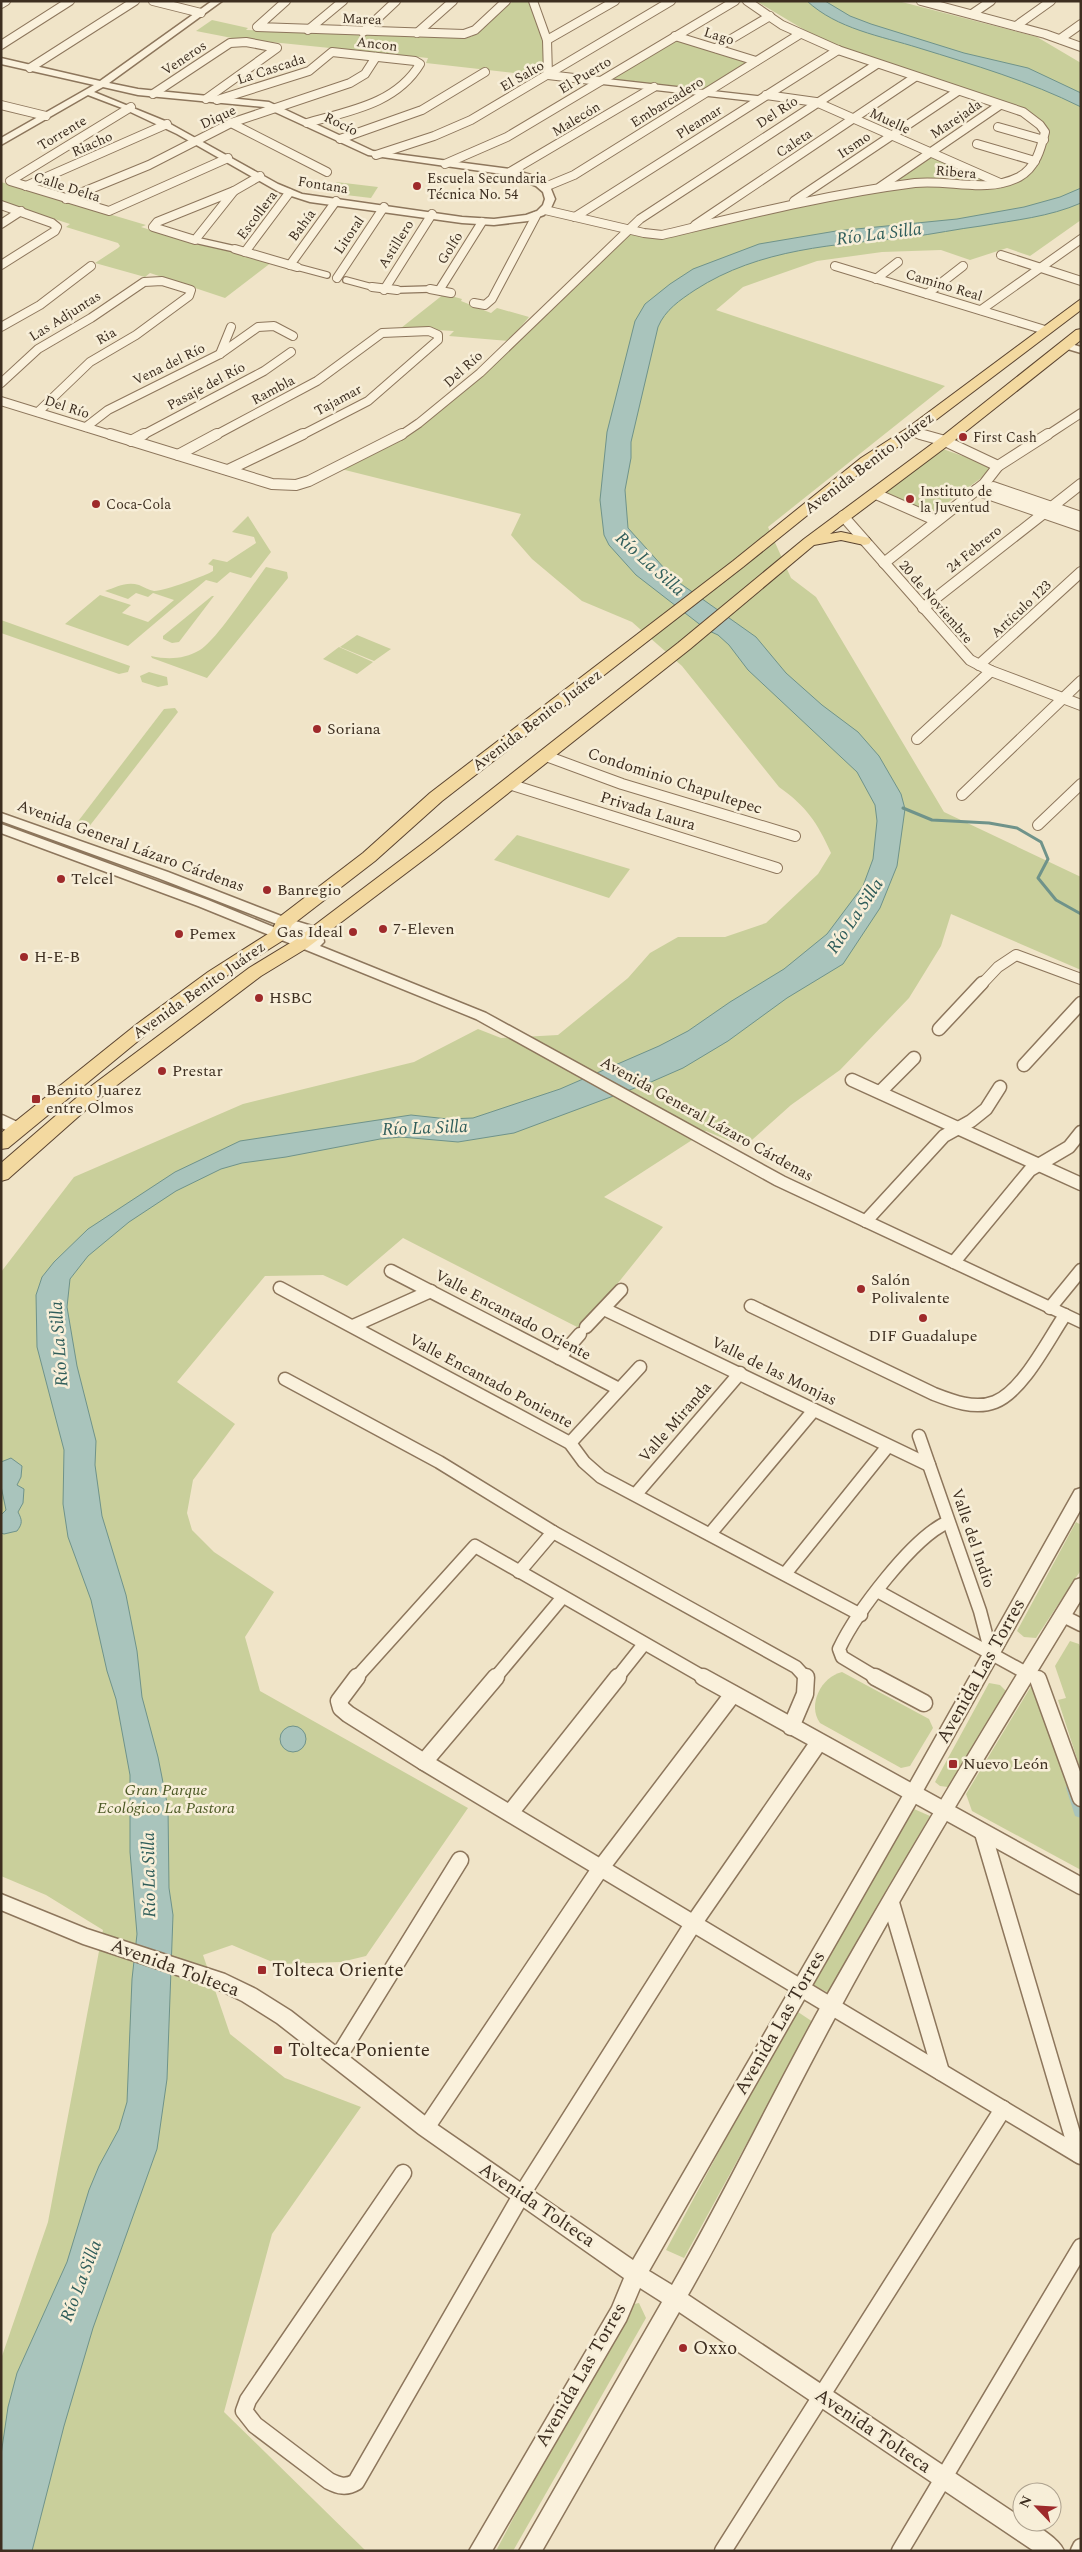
<svg xmlns="http://www.w3.org/2000/svg" width="1082" height="2552" font-family="Spectral,serif">
<rect width="100%" height="100%" fill="#f0e4c8"/>
<g fill="#c9cf9b">
<polygon points="513,1 528,1 547,50 541,76 426,63 428,58 232,38 196,31 212,20 248,28 246,30 471,37"/>
<path d="M756 1H898L1037 37 1081 63V220L1030 256 1007 248 970 260 941 250 882 252 817 261 743 287 716 310 945 386 768 527 791 578 816 597 944 812 1081 877V970L951 914 941 946 909 998 840 1070 791 1105 744 1147 706 1131 604 1197 663 1227 581 1329 403 1238 347 1286 323 1275 265 1276 177 1382 235 1424 193 1480 187 1513 192 1530 214 1552 274 1592 245 1637 260 1691 468 1808 366 1956 341 1962 277 1964 232 1945 203 1955 230 2034 285 2078 361 2107 272 2234 224 2412 366 2551H1V2359L48 2222 103 1930 46 1895 1 1876V1272L74 1177 243 1104 414 1062 478 1029 501 1038 558 1035 628 978 650 953 678 937H725L766 923 818 874 831 853C817 822 807 807 779 787L682 666 632 622 582 601 532 559 511 535 521 514 337 468 440 408 628 229 652 235 917 183 1008 181 1036 161 1045 132 1034 120 838 50Z"/>
<polygon points="675,40 749,62 702,90 607,79"/>
<polygon points="932,156 984,180 984,182 896,184 892,182"/>
<polygon points="1,182 146,225 141,227 198,245 201,242 272,262 225,298 150,273 145,277 95,263 118,248 120,246 118,243 66,227 70,224 1,202"/>
<polygon points="336,182 378,187 371,198 329,193"/>
<polygon points="444,294 462,299 461,301 491,313 497,308 529,317 509,341 449,336 454,331 401,328"/>
<polygon points="940,448 991,466 992,470 935,512 923,512 878,494"/>
<path d="M248 516 271 552 251 578 230 572 217 583 206 580 128 646 65 624 100 595 131 605 122 613 148 622 174 600 153 593 148 597 136 593 128 599 105 591C116 587 127 581 139 585 144 587 149 590 154 591 161 592 208 575 213 571V566L208 564 213 559 227 562 256 543 254 537 232 532Z"/>
<path d="M266 567 287 572 288 578 207 678 152 658 151 656C169 660 184 659 200 650 216 641 253 584 266 567Z"/>
<polygon points="212,596 214,596 179,642 172,643 163,639 163,636"/>
<polygon points="1,620 130,666 128,672 119,674 1,633"/>
<polygon points="357,635 391,649 374,661 340,647"/>
<polygon points="339,647 373,662 357,674 323,659"/>
<polygon points="149,672 167,677 168,685 158,687 142,682 140,676"/>
<polygon points="175,708 178,712 88,828 79,829 76,824 164,709"/>
<polygon points="517,835 630,869 609,898 494,860"/>
<polygon points="1076,1522 1081,1525 1081,1570 1036,1638 1024,1637 1017,1631"/>
<polygon points="1070,1641 1079,1644 1081,1649 1081,1771 1058,1700 1066,1698 1055,1666"/>
<path d="M842 1672 929 1719 933 1728 910 1766 901 1768 820 1723C807 1705 821 1677 842 1672Z"/>
<polygon points="1036,1678 1081,1819 1081,1870 972,1811 966,1794"/>
<polygon points="989,1683 1000,1685 1007,1692 948,1787 940,1786 935,1782"/>
<polygon points="914,1809 930,1816 829,1993 813,1985"/>
<polygon points="795,2010 813,2022 684,2258 666,2250"/>
<polygon points="639,2303 646,2318 513,2551 496,2551 625,2306"/>
</g>
<g fill="#a9c4bc" stroke="#6f938a">
<path d="M807 1H825L850 16 871 24 964 53 1028 68 1081 93V107C1029 81 974 65 919 48 881 36 837 29 807 1Z"/>
<path d="M1081 188V203C1049 217 1015 220 981 226 957 229 934 234 910 237 835 245 760 248 695 290 680 300 665 310 658 327L631 442V458L625 490 628 528 674 579 756 637 786 673 822 705 858 732 879 756 901 794 905 809 897 866 880 908 843 964 787 998 728 1041 683 1068 651 1082 514 1133 458 1142 401 1137 380 1139 286 1157 242 1163 221 1169 176 1191 129 1222 88 1256 70 1279 67 1307 77 1366 96 1441 95 1465 102 1516 126 1595 137 1651 142 1697 158 1757 168 1808 169 1888 173 1915 167 2079 157 2149 93 2328 64 2426 32 2551H1V2455L8 2407 17 2373 67 2262 89 2190 99 2166 119 2129 127 2102 132 1979 137 1934 130 1852V1775L116 1699 107 1671 91 1600 68 1537 63 1504 64 1450 37 1347 36 1295 42 1277 54 1262 88 1229 175 1172 240 1141 411 1115 448 1119 473 1118 560 1089 659 1046 688 1031 730 1002 784 969 827 934 863 886 873 859 877 821 875 805 857 772 748 670 729 645 718 635 707 630 636 575 609 545 604 535 600 500 607 432 635 321 645 304 670 284 693 269 759 244 836 231 957 219 1024 207 1060 197Z"/>
<path d="M11 1458 22 1466 21 1477 17 1485 24 1489 23 1503 18 1512C22 1520 23 1523 17 1531L4 1534 1 1533V1515L6 1510 1 1486V1462Z"/>
<circle cx="293" cy="1739" r="13"/>
</g>
<g fill="none" stroke-linecap="round" stroke-linejoin="round">
<polyline stroke="#6f938a" stroke-width="3" points="903,808 932,820 989,823 1017,828 1041,842 1048,859 1038,878 1056,900 1081,914"/>
<polygon fill="#a9c4bc" fill-rule="evenodd" points="1074,1781 1081,1785 1081,1818 1075,1816 1066,1788 1068,1783"/>
<g stroke="#8d765c" stroke-width="8">
<g id="pedestrian">
<polyline points="600,81 759,99"/>
<polyline points="195,240 235,249"/>
<polyline points="297,267 327,275"/>
<polyline points="346,280 372,287"/>
<polyline points="397,290 430,289"/>
</g>
</g>
<g stroke="#8d765c" stroke-width="10">
<g id="minor-far3">
<polyline points="153,1 201,13"/>
<polyline points="286,1 257,27 464,34 475,30 506,1"/>
<polyline points="533,1 547,40 548,75 600,81"/>
<polyline points="921,1 1045,34 1081,47"/>
<polyline points="1,4 6,1"/>
<polyline points="972,14 991,1"/>
<polyline points="1016,26 1051,1"/>
<polyline points="308,30 343,1"/>
<polyline points="363,32 396,1"/>
<polyline points="417,33 453,1"/>
<polyline points="675,36 756,61"/>
<polyline points="1060,39 1081,24"/>
<polyline points="547,40 615,1"/>
<polyline points="1,45 70,1"/>
<polyline points="716,48 770,16"/>
<polyline points="30,68 135,1"/>
<polyline points="153,94 230,43 246,42 277,48 206,99"/>
<polyline points="766,95 816,102 1000,183"/>
<path d="M217 100 309 71 332 52 415 61 420 64C396 104 349 111 307 123"/>
<polyline points="1,105 46,116"/>
<polyline points="131,107 10,181 109,211 228,158"/>
<polyline points="231,123 327,172"/>
<polyline points="998,127 1044,140"/>
<polyline points="340,139 422,110 485,72"/>
<polyline points="977,144 1035,161"/>
<polyline points="376,155 434,136 471,120 671,1"/>
<polyline points="445,164 507,137 735,1"/>
<polyline points="510,172 654,87"/>
<polyline points="26,186 167,124"/>
<polyline points="545,187 574,175 800,34"/>
<polyline points="880,187 1000,105"/>
<polygon points="234,191 195,240 153,227 157,222"/>
<polyline points="234,191 260,176"/>
<polyline points="66,199 149,165 231,123 350,83 365,74 376,57"/>
<polyline points="794,201 958,91"/>
<polyline points="1,205 52,223 57,227 55,231 1,265"/>
<path d="M545 210 644 233 662 235C746 215 829 194 915 183 950 179 985 194 1019 177 1036 168 1041 148 1045 132L1040 125 1023 112 838 50 782 25 747 1"/>
<polyline points="575,217 838,50"/>
<polyline points="1,224 21,211"/>
<polyline points="695,225 915,77"/>
<polyline points="235,249 297,267"/>
<polyline points="245,252 289,193"/>
<polyline points="1001,255 1081,281"/>
<polyline points="290,265 336,201"/>
<polyline points="835,266 1045,330"/>
<polyline points="337,278 384,207"/>
<polyline points="876,279 898,262"/>
<polyline points="372,287 397,290"/>
<polyline points="430,289 451,293"/>
<polyline points="440,289 482,222"/>
<polyline points="384,290 432,214"/>
<polyline points="927,294 963,266"/>
<polyline points="474,303 485,305 492,299 536,216"/>
<polyline points="981,310 1081,239"/>
<polyline points="1,327 40,305 91,266"/>
<polyline points="220,354 231,327"/>
<polyline points="1,383 38,349 91,318 144,282 162,281 191,290 189,296 136,335 90,362 38,412"/>
<polyline points="1,401 114,436"/>
<polyline points="86,427 108,410 220,354 258,327 274,326 293,336"/>
<polyline points="911,432 925,436"/>
<polyline points="141,436 264,371 291,352"/>
<polyline points="214,436 317,381 382,333 429,331 438,335 438,340 368,401 300,436"/>
<polyline points="400,436 419,423 480,373 640,219 877,64"/>
<polyline points="1046,436 1081,413"/>
</g>
</g>
<g stroke="#8d765c" stroke-width="12">
<g id="minor-far2">
<polyline points="110,434 272,484 296,485 309,481 402,434"/>
<polyline points="920,434 945,441 998,466"/>
<polyline points="131,441 144,434"/>
<polyline points="178,455 217,434"/>
<polyline points="228,470 303,434"/>
<polyline points="993,487 1081,517"/>
<polyline points="976,490 1081,526"/>
<polyline points="876,494 935,520"/>
<polyline points="843,516 970,660 991,671 1081,705"/>
<polyline points="884,563 984,484 998,466 1048,434"/>
<polyline points="923,608 1081,484"/>
<polyline points="979,665 1081,572"/>
<polyline points="917,739 991,671"/>
<polyline points="546,756 622,784 795,836"/>
<polyline points="509,784 777,868"/>
<polyline points="962,795 1081,681"/>
<polyline points="1038,825 1081,784"/>
<polyline points="981,985 998,967 1016,955 1081,979"/>
</g>
</g>
<g stroke="#8d765c" stroke-width="15">
<g id="minor-far1">
<polyline points="939,1029 982,983"/>
<polyline points="1024,1065 1081,1003"/>
<polyline points="852,1080 1081,1184"/>
<polyline points="880,1092 914,1058"/>
<polyline points="1,1121 18,1129"/>
<polyline points="866,1221 944,1136 971,1121 986,1109 1000,1087"/>
<polyline points="954,1262 1030,1170 1069,1147 1081,1132"/>
<polyline points="391,1271 619,1389"/>
<polyline points="280,1288 570,1443 584,1462 601,1477 861,1615"/>
<path d="M751 1306 934 1394C952 1401 975 1410 995 1402 1023 1391 1048 1340 1065 1315"/>
<polyline points="1050,1308 1081,1270"/>
<polyline points="604,1309 929,1465"/>
<polyline points="353,1326 431,1291"/>
<polyline points="586,1327 621,1290"/>
<polyline points="559,1358 580,1334"/>
<polyline points="285,1379 439,1462 553,1532 796,1667 806,1678"/>
<polyline points="919,1436 980,1611 991,1653"/>
<polyline points="570,1443 640,1367"/>
<polyline points="636,1494 740,1373"/>
<polyline points="710,1534 814,1410"/>
<polyline points="519,1572 553,1532"/>
<polyline points="785,1574 888,1446"/>
<polyline points="879,1592 1028,1674"/>
<polyline points="1061,1615 1081,1625"/>
<polyline points="356,1678 475,1546 705,1678"/>
<polyline points="495,1678 562,1598"/>
<polyline points="617,1678 644,1644"/>
<path d="M877 1678 842 1657 839 1649C856 1613 913 1537 948 1522"/>
</g>
</g>
<g stroke="#8d765c" stroke-width="19">
<g id="minor">
<polyline points="357,1677 339,1701 341,1708 348,1714 424,1762 1081,2156"/>
<polyline points="703,1677 1081,1886"/>
<polyline points="875,1677 924,1703"/>
<polyline points="1038,1679 1081,1798"/>
<polyline points="791,1727 805,1694 806,1677"/>
<polyline points="424,1762 496,1677"/>
<polyline points="510,1813 618,1677"/>
<polyline points="983,1833 1078,2154"/>
<polyline points="891,1903 941,2072"/>
<polyline points="337,2059 460,1860"/>
<polyline points="426,2128 600,1869 733,1694"/>
<path d="M403 2173 248 2400 244 2411 255 2425 329 2481C339 2486 346 2488 356 2482L522 2194 693 1924 819 1742"/>
<polyline points="723,2551 1003,2109"/>
<polyline points="900,2551 1081,2247"/>
<polyline points="1079,2551 1081,2547"/>
</g>
</g>
<g stroke="#8d765c" stroke-width="3">
<g id="tertiary">
<path d="M212 1H222L109 83 138 89 269 102 373 151 510 169 531 175 551 189 555 199 551 208 544 215 528 221 494 225 462 223 310 202 279 192 177 134 122 108 88 95 1 145V138L94 85 1 64V58L100 81ZM103 87 138 95 264 107 368 155 509 175 536 186 543 192 545 199 543 205 537 211 526 215 494 219 462 217 302 194 278 184 165 121 94 92Z"/>
<polygon points="1065,342 1081,347 1081,353 1061,347 1060,345"/>
<polygon points="1,813 168,872 289,919 322,929 324,942 320,946 486,1013 785,1177 1081,1316 1081,1328 775,1185 476,1019 198,906 1,833 1,824 208,900 310,942 310,934 279,925 158,878 1,821"/>
<path d="M1081 1488V1509L918 1800 649 2271 672 2285C726 2191 773 2092 826 1997 906 1856 990 1718 1075 1580L1081 1578V1600C998 1736 914 1871 838 2012 787 2106 741 2202 688 2295L1022 2518V2522C1035 2522 1059 2539 1064 2551H1034L679 2312 542 2551H519L662 2302 640 2288 626 2321 492 2551H469L612 2307 624 2278 419 2134 277 2023 242 2001 213 1987 83 1944 1 1910V1894L87 1929 225 1974 256 1989 291 2011 433 2122 633 2260 906 1790 1075 1490Z"/>
</g>
</g>
<g stroke="#5b4430" stroke-width="2">
<g id="primary">
<polygon points="1081,299 1081,310 916,435 871,464 743,567 442,801 375,861 292,925 285,939 220,980 149,1032 8,1148 1,1149 1,1133 137,1024 208,972 271,932 278,918 363,853 430,793 733,561 861,458 906,429"/>
<polygon points="1081,329 1081,340 950,444 830,534 841,532 869,538 871,541 869,544 864,545 841,540 814,545 690,649 434,852 307,948 261,976 96,1101 8,1179 1,1181 1,1163 82,1093 249,968 295,940 422,844 678,643 804,539 940,438 1076,330"/>
</g>
</g>
<use href="#pedestrian" stroke="#faf1dc" stroke-width="5.5"/>
<use href="#minor-far3" stroke="#faf1dc" stroke-width="8"/>
<use href="#minor-far2" stroke="#faf1dc" stroke-width="10"/>
<use href="#minor-far1" stroke="#faf1dc" stroke-width="12"/>
<use href="#minor" stroke="#faf1dc" stroke-width="16"/>
<use href="#tertiary" fill="#faf1dc" fill-rule="evenodd"/>
<use href="#primary" fill="#f3d9a0" fill-rule="evenodd"/>
</g>
<g fill="#9e2a2b" stroke="#f7eed8" stroke-width="2">
<circle cx="417" cy="186" r="5"/>
<circle cx="963" cy="437" r="5"/>
<circle cx="910" cy="499" r="5"/>
<circle cx="96" cy="504" r="5"/>
<circle cx="317" cy="729" r="5"/>
<circle cx="61" cy="879" r="5"/>
<circle cx="267" cy="890" r="5"/>
<circle cx="383" cy="929" r="5"/>
<circle cx="353" cy="932" r="5"/>
<circle cx="179" cy="934" r="5"/>
<circle cx="24" cy="957" r="5"/>
<circle cx="259" cy="998" r="5"/>
<circle cx="162" cy="1071" r="5"/>
<rect x="31" y="1094" width="10" height="10" rx="2.5"/>
<circle cx="861" cy="1289" r="5"/>
<circle cx="923" cy="1318" r="5"/>
<rect x="948" y="1759" width="10" height="10" rx="2.5"/>
<rect x="257" y="1965" width="10" height="10" rx="2.5"/>
<rect x="273" y="2045" width="10" height="10" rx="2.5"/>
<circle cx="683" cy="2348" r="5"/>
</g>
<g text-anchor="middle" dominant-baseline="central" stroke-width="5" stroke-linejoin="round" paint-order="stroke">
<g font-size="14" fill="#3d2e20" stroke="#f7eed8">
<text transform="translate(362 19) rotate(2)">Marea</text>
<text transform="translate(719 36) rotate(17)">Lago</text>
<text transform="translate(377 44) rotate(7)">Ancon</text>
<text transform="translate(184 58) rotate(-34)">Veneros</text>
<text transform="translate(271 69) rotate(-18)">La Cascada</text>
<text transform="translate(585 75) rotate(-31)">El Puerto</text>
<text transform="translate(522 76) rotate(-30)">El Salto</text>
<text transform="translate(667 102) rotate(-32)">Embarcadero</text>
<text transform="translate(777 112) rotate(-33)">Del Río</text>
<text transform="translate(218 117) rotate(-25)">Dique</text>
<text transform="translate(576 119) rotate(-31)">Malecón</text>
<text transform="translate(956 119) rotate(-34)">Marejada</text>
<text transform="translate(890 121) rotate(25)">Muelle</text>
<text transform="translate(699 122) rotate(-32)">Pleamar</text>
<text transform="translate(341 124) rotate(26)">Rocío</text>
<text transform="translate(62 133) rotate(-31)">Torrente</text>
<text transform="translate(794 143) rotate(-34)">Caleta</text>
<text transform="translate(92 144) rotate(-24)">Riacho</text>
<text transform="translate(854 145) rotate(-34)">Itsmo</text>
<text transform="translate(956 172) rotate(5)">Ribera</text>
<text transform="translate(323 185) rotate(9)">Fontana</text>
<text transform="translate(67 187) rotate(18)">Calle Delta</text>
<text transform="translate(257 215) rotate(-53)">Escollera</text>
<text transform="translate(302 225) rotate(-54)">Bahía</text>
<text transform="translate(349 235) rotate(-56)">Litoral</text>
<text transform="translate(396 244) rotate(-58)">Astillero</text>
<text transform="translate(450 248) rotate(-58)">Golfo</text>
<text transform="translate(944 285) rotate(17)">Camino Real</text>
<text transform="translate(65 316) rotate(-32)">Las Adjuntas</text>
<text transform="translate(106 336) rotate(-29)">Ria</text>
<text transform="translate(169 364) rotate(-26)">Vena del Río</text>
<text transform="translate(463 369) rotate(-42)">Del Río</text>
<text transform="translate(206 386) rotate(-28)">Pasaje del Río</text>
<text transform="translate(273 390) rotate(-28)">Rambla</text>
<text transform="translate(338 400) rotate(-28)">Tajamar</text>
<text transform="translate(67 407) rotate(18)">Del Río</text>
<text transform="translate(974 549) rotate(-39)">24 Febrero</text>
<text transform="translate(936 602) rotate(49)">20 de Noviembre</text>
<text transform="translate(1021 609) rotate(-43)">Artículo 123</text>
</g>
<g font-size="14" fill="#3d2e20" stroke="#f7eed8" text-anchor="start">
<text x="427" y="178">Escuela Secundaria<tspan x="427" dy="16">Técnica No. 54</tspan></text>
<text x="973" y="437">First Cash</text>
<text x="920" y="491">Instituto de<tspan x="920" dy="16">la Juventud</tspan></text>
<text x="106" y="504">Coca-Cola</text>
</g>
<g font-size="16" fill="#3d2e20" stroke="#f7eed8">
<text transform="translate(869 463) rotate(-37)">Avenida Benito Juárez</text>
<text transform="translate(537 720) rotate(-37)">Avenida Benito Juárez</text>
<text transform="translate(675 781) rotate(18)">Condominio Chapultepec</text>
<text transform="translate(648 811) rotate(17)">Privada Laura</text>
<text transform="translate(131 846) rotate(20)">Avenida General Lázaro Cárdenas</text>
<text transform="translate(199 990) rotate(-35)">Avenida Benito Juárez</text>
<text transform="translate(707 1119) rotate(29)">Avenida General Lázaro Cárdenas</text>
<text transform="translate(513 1315) rotate(28)">Valle Encantado Oriente</text>
<text transform="translate(774 1371) rotate(26)">Valle de las Monjas</text>
<text transform="translate(491 1381) rotate(28)">Valle Encantado Poniente</text>
<text transform="translate(675 1422) rotate(-49)">Valle Miranda</text>
<text transform="translate(973 1538) rotate(71)">Valle del Indio</text>
</g>
<g font-size="16" fill="#3d2e20" stroke="#f7eed8" text-anchor="start">
<text x="327" y="729">Soriana</text>
<text x="71" y="879">Telcel</text>
<text x="277" y="890">Banregio</text>
<text x="393" y="929">7-Eleven</text>
<text x="343" y="932" text-anchor="end">Gas Ideal</text>
<text x="189" y="934">Pemex</text>
<text x="34" y="957">H-E-B</text>
<text x="269" y="998">HSBC</text>
<text x="172" y="1071">Prestar</text>
<text x="46" y="1090">Benito Juarez<tspan x="46" dy="18">entre Olmos</tspan></text>
<text x="871" y="1280">Salón<tspan x="871" dy="18">Polivalente</tspan></text>
<text x="923" y="1336" text-anchor="middle">DIF Guadalupe</text>
<text x="963" y="1764">Nuevo León</text>
</g>
<g font-size="16" font-style="italic" fill="#4d5a26" stroke="#f7eed8">
<text x="166" y="1790">Gran Parque<tspan x="166" dy="18">Ecológico La Pastora</tspan></text>
</g>
<g font-size="18" font-style="italic" fill="#2f5d5a" stroke="#f7eed8">
<text transform="translate(879 234) rotate(-7)">Río La Silla</text>
<text transform="translate(650 564) rotate(42)">Río La Silla</text>
<text transform="translate(855 916) rotate(-56)">Río La Silla</text>
<text transform="translate(425 1128) rotate(-2)">Río La Silla</text>
<text transform="translate(59 1344) rotate(-94)">Río La Silla</text>
<text transform="translate(149 1875) rotate(-91)">Río La Silla</text>
<text transform="translate(81 2281) rotate(-69)">Río La Silla</text>
</g>
<g font-size="19" fill="#3d2e20" stroke="#f7eed8">
<text transform="translate(981 1671) rotate(-61)">Avenida Las Torres</text>
<text transform="translate(175 1968) rotate(20)">Avenida Tolteca</text>
<text transform="translate(780 2023) rotate(-60)">Avenida Las Torres</text>
<text transform="translate(537 2205) rotate(34)">Avenida Tolteca</text>
<text transform="translate(581 2375) rotate(-60)">Avenida Las Torres</text>
<text transform="translate(873 2431) rotate(34)">Avenida Tolteca</text>
</g>
<g font-size="19" fill="#3d2e20" stroke="#f7eed8" text-anchor="start">
<text x="272" y="1970">Tolteca Oriente</text>
<text x="288" y="2050">Tolteca Poniente</text>
<text x="693" y="2348">Oxxo</text>
</g>
</g>
<rect width="1082" height="2552" fill="none" stroke="#3d2e20" stroke-width="5"/>
<g transform="translate(1037 2507) rotate(295)"><circle r="24" fill="#f7eed8" stroke="#ada18e"/>
<path d="M0-4L9 19L0 12L-9 19Z" fill="#9e2a2b"/>
<text y="-8" font-size="14" font-weight="bold" text-anchor="middle" fill="#3d2e20">N</text>
</g>
</svg>
